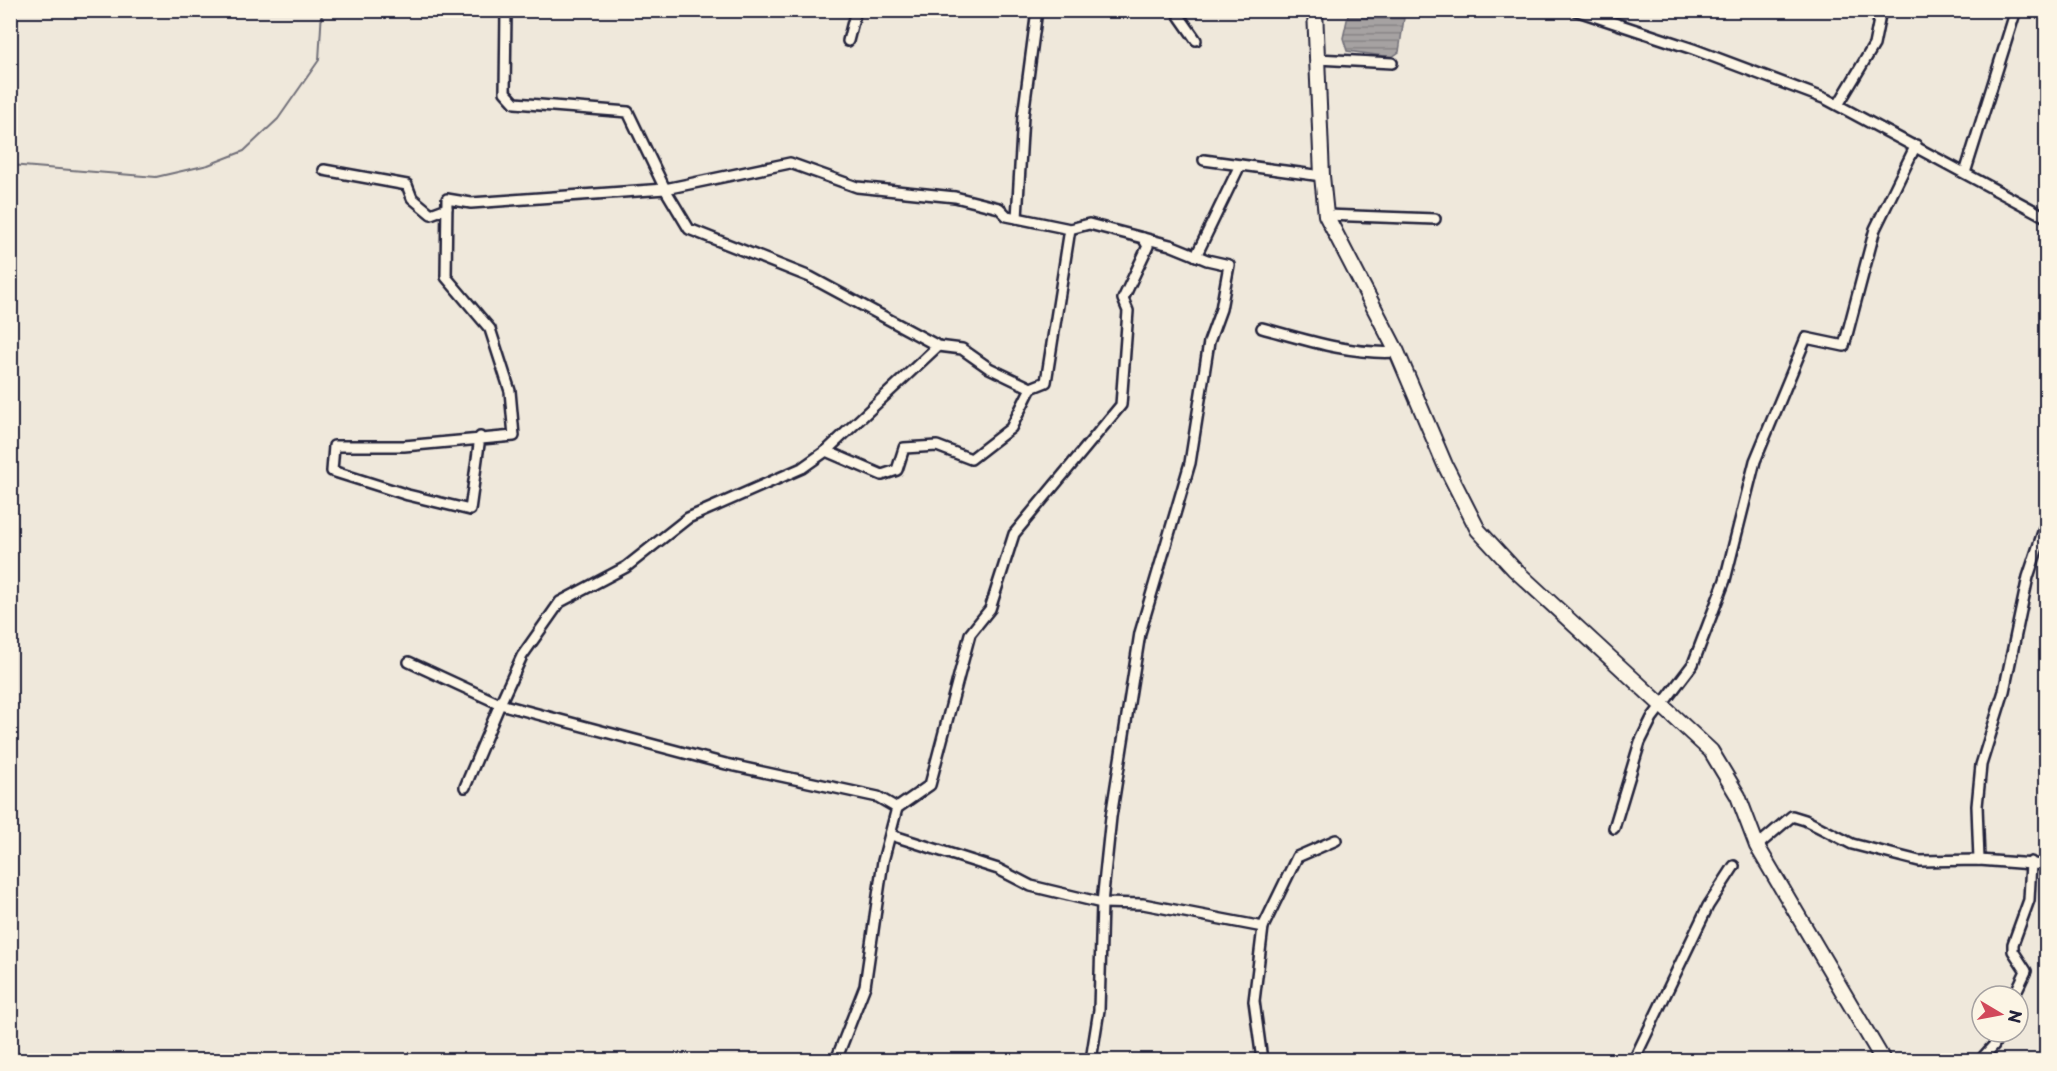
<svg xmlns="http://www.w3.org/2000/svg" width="2057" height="1071" font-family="'Playpen Sans',sans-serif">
<defs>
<pattern id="water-rules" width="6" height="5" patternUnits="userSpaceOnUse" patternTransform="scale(1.5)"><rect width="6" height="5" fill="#a6a2a2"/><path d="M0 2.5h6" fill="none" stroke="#878485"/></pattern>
</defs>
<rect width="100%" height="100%" fill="#efe8db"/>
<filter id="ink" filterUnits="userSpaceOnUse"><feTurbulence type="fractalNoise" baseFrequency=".0167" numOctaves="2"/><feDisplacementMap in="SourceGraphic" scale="12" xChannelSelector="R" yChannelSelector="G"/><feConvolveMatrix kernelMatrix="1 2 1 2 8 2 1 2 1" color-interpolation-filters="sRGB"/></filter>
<g filter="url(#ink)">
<polygon fill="url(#water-rules)" stroke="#716f79" stroke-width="1.5" points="1349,11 1375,11 1404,18 1399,52 1392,57 1347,51 1343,38"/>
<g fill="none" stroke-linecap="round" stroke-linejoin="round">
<polyline stroke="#716f79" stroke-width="2" points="10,165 156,177 208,165 244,151 278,119 319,60 322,10"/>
<g stroke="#22223b" stroke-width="14">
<g id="street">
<polyline points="506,10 505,92 515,103 628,112 665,189 790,163 857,187 955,197 999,208 1007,216 1070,229 1089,224 1170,245 1207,260 1229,265 1221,309 1209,342 1190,463 1140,633 1111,817 1102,903 1099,1010 1091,1060"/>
<polyline points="1175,10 1196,40"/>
<polyline points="1575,10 1693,49 1826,99 2046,217"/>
<polyline points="848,41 856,10"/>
<polyline points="1317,59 1392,63"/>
<polyline points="1838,105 1874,45 1881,10"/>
<polyline points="1204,160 1322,176"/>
<polyline points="324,170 407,185 412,198 431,214 447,208"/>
<polyline points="1965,173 2016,10"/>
<polyline points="1326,215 1435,219"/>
<polyline points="1017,218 1023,116 1037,10"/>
<polyline points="1196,256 1240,165"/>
<path d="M1262 328C1306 340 1351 355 1397 352"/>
<polyline points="938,346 962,349 989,368 1031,388 1046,382 1070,229"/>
<polyline points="480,437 470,510 408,495 332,471 334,446 404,446 514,436 510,391 490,329 446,277 447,199 471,203 665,189 689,229 810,277 938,346 826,451 802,468 688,518 626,567 560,602 522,656 500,704 726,764 878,797 897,808 883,861 865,986 836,1060"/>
<polyline points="826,451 882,475 897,470 904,448 937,446 971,459 1011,428 1031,388"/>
<polyline points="409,662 500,704 465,787"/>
<polyline points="897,808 930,785 970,634 990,609 1014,534 1121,405 1128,311 1123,299 1148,246 1143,238"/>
<polyline points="1614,828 1640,742 1652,718 1693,664 1725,580 1755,461 1806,338 1844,346 1875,229 1916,145"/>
<polyline points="891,835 998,869 1031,886 1102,903 1143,904 1263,927 1254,1001 1262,1060"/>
<polyline points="1757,846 1792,816 1805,820 1852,844 1919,861 1979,860 2046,865"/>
<polyline points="1979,860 1977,806 1981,765 2004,691 2028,577 2046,523"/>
<polyline points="1263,927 1297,857 1336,840"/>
<polyline points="2014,996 2026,971 2013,951 2013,944 2029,900 2031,862"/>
<polyline points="1634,1060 1708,906 1734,866"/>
<polyline points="1986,1060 1984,1056 1994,1045 1999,1032"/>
</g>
</g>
<g stroke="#22223b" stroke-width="18">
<polyline id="secondary" points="1315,10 1322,176 1326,215 1397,352 1445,465 1478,530 1514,569 1711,751 1738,796 1757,846 1883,1060"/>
</g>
<use href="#street" stroke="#fcf5e5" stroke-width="9"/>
<use href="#secondary" stroke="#fcf5e5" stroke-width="14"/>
</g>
</g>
<rect width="2057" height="1071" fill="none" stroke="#fcf5e5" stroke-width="36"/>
<rect x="18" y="18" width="2021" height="1035" fill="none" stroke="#22223b" stroke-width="2" filter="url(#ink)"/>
<g transform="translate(2000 1014) rotate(100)"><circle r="28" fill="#fcf5e5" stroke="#a5a1a1" stroke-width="1.5"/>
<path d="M0-4.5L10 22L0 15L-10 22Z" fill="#d1495b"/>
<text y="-9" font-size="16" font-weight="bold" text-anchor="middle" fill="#22223b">N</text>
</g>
</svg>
